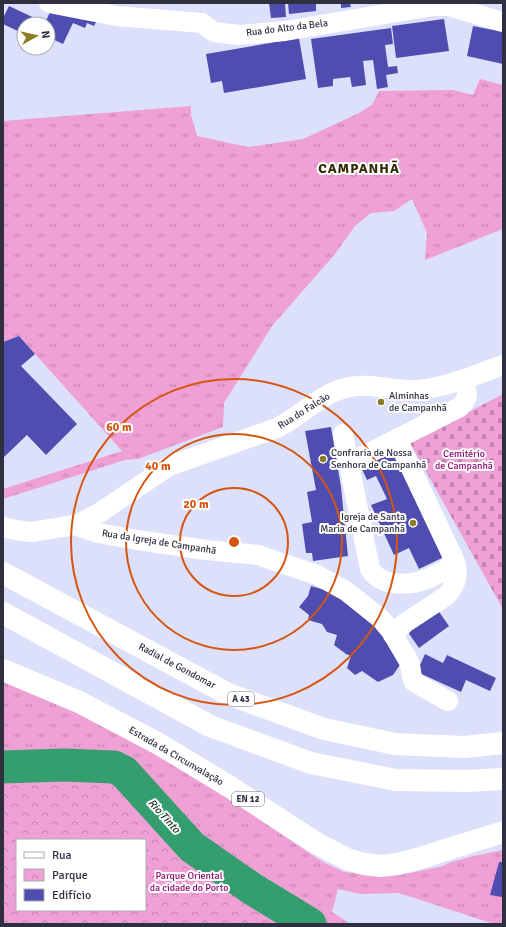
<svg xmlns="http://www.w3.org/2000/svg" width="506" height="927" font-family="Signika,sans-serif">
<defs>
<pattern id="grass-tufts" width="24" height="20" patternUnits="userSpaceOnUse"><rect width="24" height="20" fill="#efa0d5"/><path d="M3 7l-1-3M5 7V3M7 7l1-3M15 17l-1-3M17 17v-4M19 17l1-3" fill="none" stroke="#c283ae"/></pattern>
<pattern id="cemetery-stones" width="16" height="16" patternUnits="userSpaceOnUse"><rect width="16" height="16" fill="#efa0d5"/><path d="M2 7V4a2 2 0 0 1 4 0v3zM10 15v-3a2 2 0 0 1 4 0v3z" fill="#c283ae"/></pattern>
<pattern id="park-crowns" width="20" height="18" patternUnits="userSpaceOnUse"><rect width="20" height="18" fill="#efa0d5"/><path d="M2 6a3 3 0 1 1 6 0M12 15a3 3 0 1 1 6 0" fill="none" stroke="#c283ae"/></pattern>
</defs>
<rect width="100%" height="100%" fill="#dce0fa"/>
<g fill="url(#grass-tufts)">
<polygon points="480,79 503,85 503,229 425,260 427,233 412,199 394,211 371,213 355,226 335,254 272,326 224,403 223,427 138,459 125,460 3,499 3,489 122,451 19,336 3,342 3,121 191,106 191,115 197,136 248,147 303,139 357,114 372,105 379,91 453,90 473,95"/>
<polygon points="3,680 89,718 146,748 209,786 323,862 344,872 370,875 410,873 443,866 451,862 474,856 503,850 503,924 494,924 399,893 360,894 338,889 332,912 296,895 200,839 123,757 3,757"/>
</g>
<polygon fill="url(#cemetery-stones)" points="503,394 503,609 410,443"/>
<path fill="url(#park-crowns)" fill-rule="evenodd" d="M3 757H123L200 839 296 895 332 912 350 924H3ZM17 840H145V910H17Z"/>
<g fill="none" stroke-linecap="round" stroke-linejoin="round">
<polyline stroke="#349e6e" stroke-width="33" points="3,767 64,765 114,767 124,772 192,847 251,888 310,924"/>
</g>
<g fill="#4f4daf">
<polygon points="54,3 97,20 94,26 87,23 85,28 73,23 63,44 48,37 48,24 24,24 24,34 3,24 3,18 9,6 45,23"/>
<polygon points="269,3 285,3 286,17 271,18"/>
<polygon points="288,3 316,3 316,11 289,14"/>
<polygon points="341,3 350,3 351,7 341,8"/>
<polygon points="444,19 449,51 396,58 392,26"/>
<polygon points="473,26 503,32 503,64 467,56"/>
<polygon points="391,28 393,44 385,45 388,67 397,66 398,73 386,75 388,87 377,89 373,60 363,61 366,85 352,87 350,77 333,79 333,86 318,88 311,39"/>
<polygon points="299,38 306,79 224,93 222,81 211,83 206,54"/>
<polygon points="19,336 35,354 21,366 77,424 46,455 27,435 3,458 3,342"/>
<polygon points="331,427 341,487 348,556 313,561 312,553 306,553 302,524 312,522 307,492 316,490 305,431"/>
<polygon points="395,451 444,557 419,569 409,548 394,555 371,505 387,499 376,476 367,480 361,467"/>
<polygon points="311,586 343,595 382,624 402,662 393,675 378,682 362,671 355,675 347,668 351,656 346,654 334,645 337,635 327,632 322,624 308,620 309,615 299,607 308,596"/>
<polygon points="435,606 449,626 419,648 405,628"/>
<polygon points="425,654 443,663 447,655 496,678 490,691 466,680 461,692 417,672"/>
<polygon points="499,862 503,862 503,897 490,895"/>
</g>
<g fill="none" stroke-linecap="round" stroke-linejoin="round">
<g stroke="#fff" stroke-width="20">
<polyline points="49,3 116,16 202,23 214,32 239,35 285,31 433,6 448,6 503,22"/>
<path d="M343 434 370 569C384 591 420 585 439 573 443 571 449 568 452 564 453 561 452 558 452 555L397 439 460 407C470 397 468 391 462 380"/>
<polyline points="349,463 397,439"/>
<path d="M75 525 98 533 137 540 206 550 258 555 317 575 346 591 381 619 391 631 408 660C412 667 410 675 414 682L448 701"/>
<path d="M3 527 15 530 31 532 75 525 82 522 99 513 169 466 277 428C301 416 319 395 345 388 370 381 393 392 418 390 448 387 475 375 503 365"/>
<path d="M393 635 405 623 446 596C458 584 460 570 452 555"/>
</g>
<polyline stroke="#fff" stroke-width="22" points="3,670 79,702 159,744 230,787 316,843 347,859 364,864 380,866 398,864 417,859 503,832"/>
<g stroke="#fff" stroke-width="22">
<polyline points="3,573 228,694 324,729 395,744 464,747 503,743"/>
<polyline points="3,613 210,726 311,763 396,780 468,781 503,779"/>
</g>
</g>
<g fill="none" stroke="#d55511" stroke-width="2">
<circle cx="234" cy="542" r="54"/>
<circle cx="234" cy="542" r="108"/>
<circle cx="234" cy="542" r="163"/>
</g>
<g fill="#8b7c22" stroke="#fff" stroke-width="1.5">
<circle cx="381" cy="402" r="4"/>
<circle cx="323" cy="459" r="4"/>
<circle cx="413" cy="523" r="4"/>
</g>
<g text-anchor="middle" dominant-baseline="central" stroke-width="4" stroke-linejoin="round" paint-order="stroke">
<g fill="#fff" stroke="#6d6e79" stroke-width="1">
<rect x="228" y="692" width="26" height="14" rx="3"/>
<rect x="232" y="792" width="32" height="14" rx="3"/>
</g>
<g font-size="9" font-weight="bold" fill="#2e3040">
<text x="241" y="699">A 43</text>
<text x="248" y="799">EN 12</text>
</g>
<g font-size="10" fill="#2e3040" stroke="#fff">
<text transform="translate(287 28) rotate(-7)">Rua do Alto da Bela</text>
<text transform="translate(304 411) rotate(-32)">Rua do Falcão</text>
<text transform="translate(159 542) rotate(9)">Rua da Igreja de Campanhã</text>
<text transform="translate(177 666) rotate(28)">Radial de Gondomar</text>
<text transform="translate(176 756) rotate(30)">Estrada da Circunvalação</text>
</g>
<g font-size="10" fill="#2e3040" stroke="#fff" text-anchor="start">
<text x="389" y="396">Alminhas<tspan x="389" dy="12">de Campanhã</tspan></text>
<text x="331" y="453">Confraria de Nossa<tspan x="331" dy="12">Senhora de Campanhã</tspan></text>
<text x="405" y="517" text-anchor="end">Igreja de Santa<tspan x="405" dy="12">Maria de Campanhã</tspan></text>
</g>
<g font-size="10" fill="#8c0b70" stroke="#fff">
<text x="464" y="454">Cemitério<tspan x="464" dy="12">de Campanhã</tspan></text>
<text x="189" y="876">Parque Oriental<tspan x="189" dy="12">da cidade do Porto</tspan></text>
</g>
<g font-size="11" font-style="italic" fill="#1a3024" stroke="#fff">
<text transform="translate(164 816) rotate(48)">Rio Tinto</text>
</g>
<g font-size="14" font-weight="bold" letter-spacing="1" fill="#312a00" stroke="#fff">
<text x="359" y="168">CAMPANHÃ</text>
</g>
</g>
<circle cx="234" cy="542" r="6" fill="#d55511" stroke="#fff" stroke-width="2"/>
<g font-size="12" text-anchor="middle" font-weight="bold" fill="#d55511" stroke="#fff" stroke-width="4" stroke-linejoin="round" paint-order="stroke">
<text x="119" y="431">60 m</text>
<text x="158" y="470">40 m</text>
<text x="196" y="508">20 m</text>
</g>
<rect width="506" height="927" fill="none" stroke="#2e3040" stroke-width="8"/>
<rect x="16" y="839" width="130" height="72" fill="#ffffff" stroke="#abacb3"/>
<rect x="24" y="852" width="20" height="6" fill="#ffffff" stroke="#abacb3"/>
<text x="52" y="859" font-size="12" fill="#2e3040">Rua</text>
<rect x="24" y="869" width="20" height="12" fill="url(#park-crowns)" stroke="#abacb3"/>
<text x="52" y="879" font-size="12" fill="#2e3040">Parque</text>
<rect x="24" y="889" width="20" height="12" fill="#4f4daf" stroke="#abacb3"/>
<text x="52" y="899" font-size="12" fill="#2e3040">Edifício</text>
<g transform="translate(36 36) rotate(82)"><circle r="19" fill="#ffffff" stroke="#abacb3"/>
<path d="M0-3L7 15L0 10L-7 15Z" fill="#8b7c22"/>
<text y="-6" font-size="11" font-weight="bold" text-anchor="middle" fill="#2e3040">N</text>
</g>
</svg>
